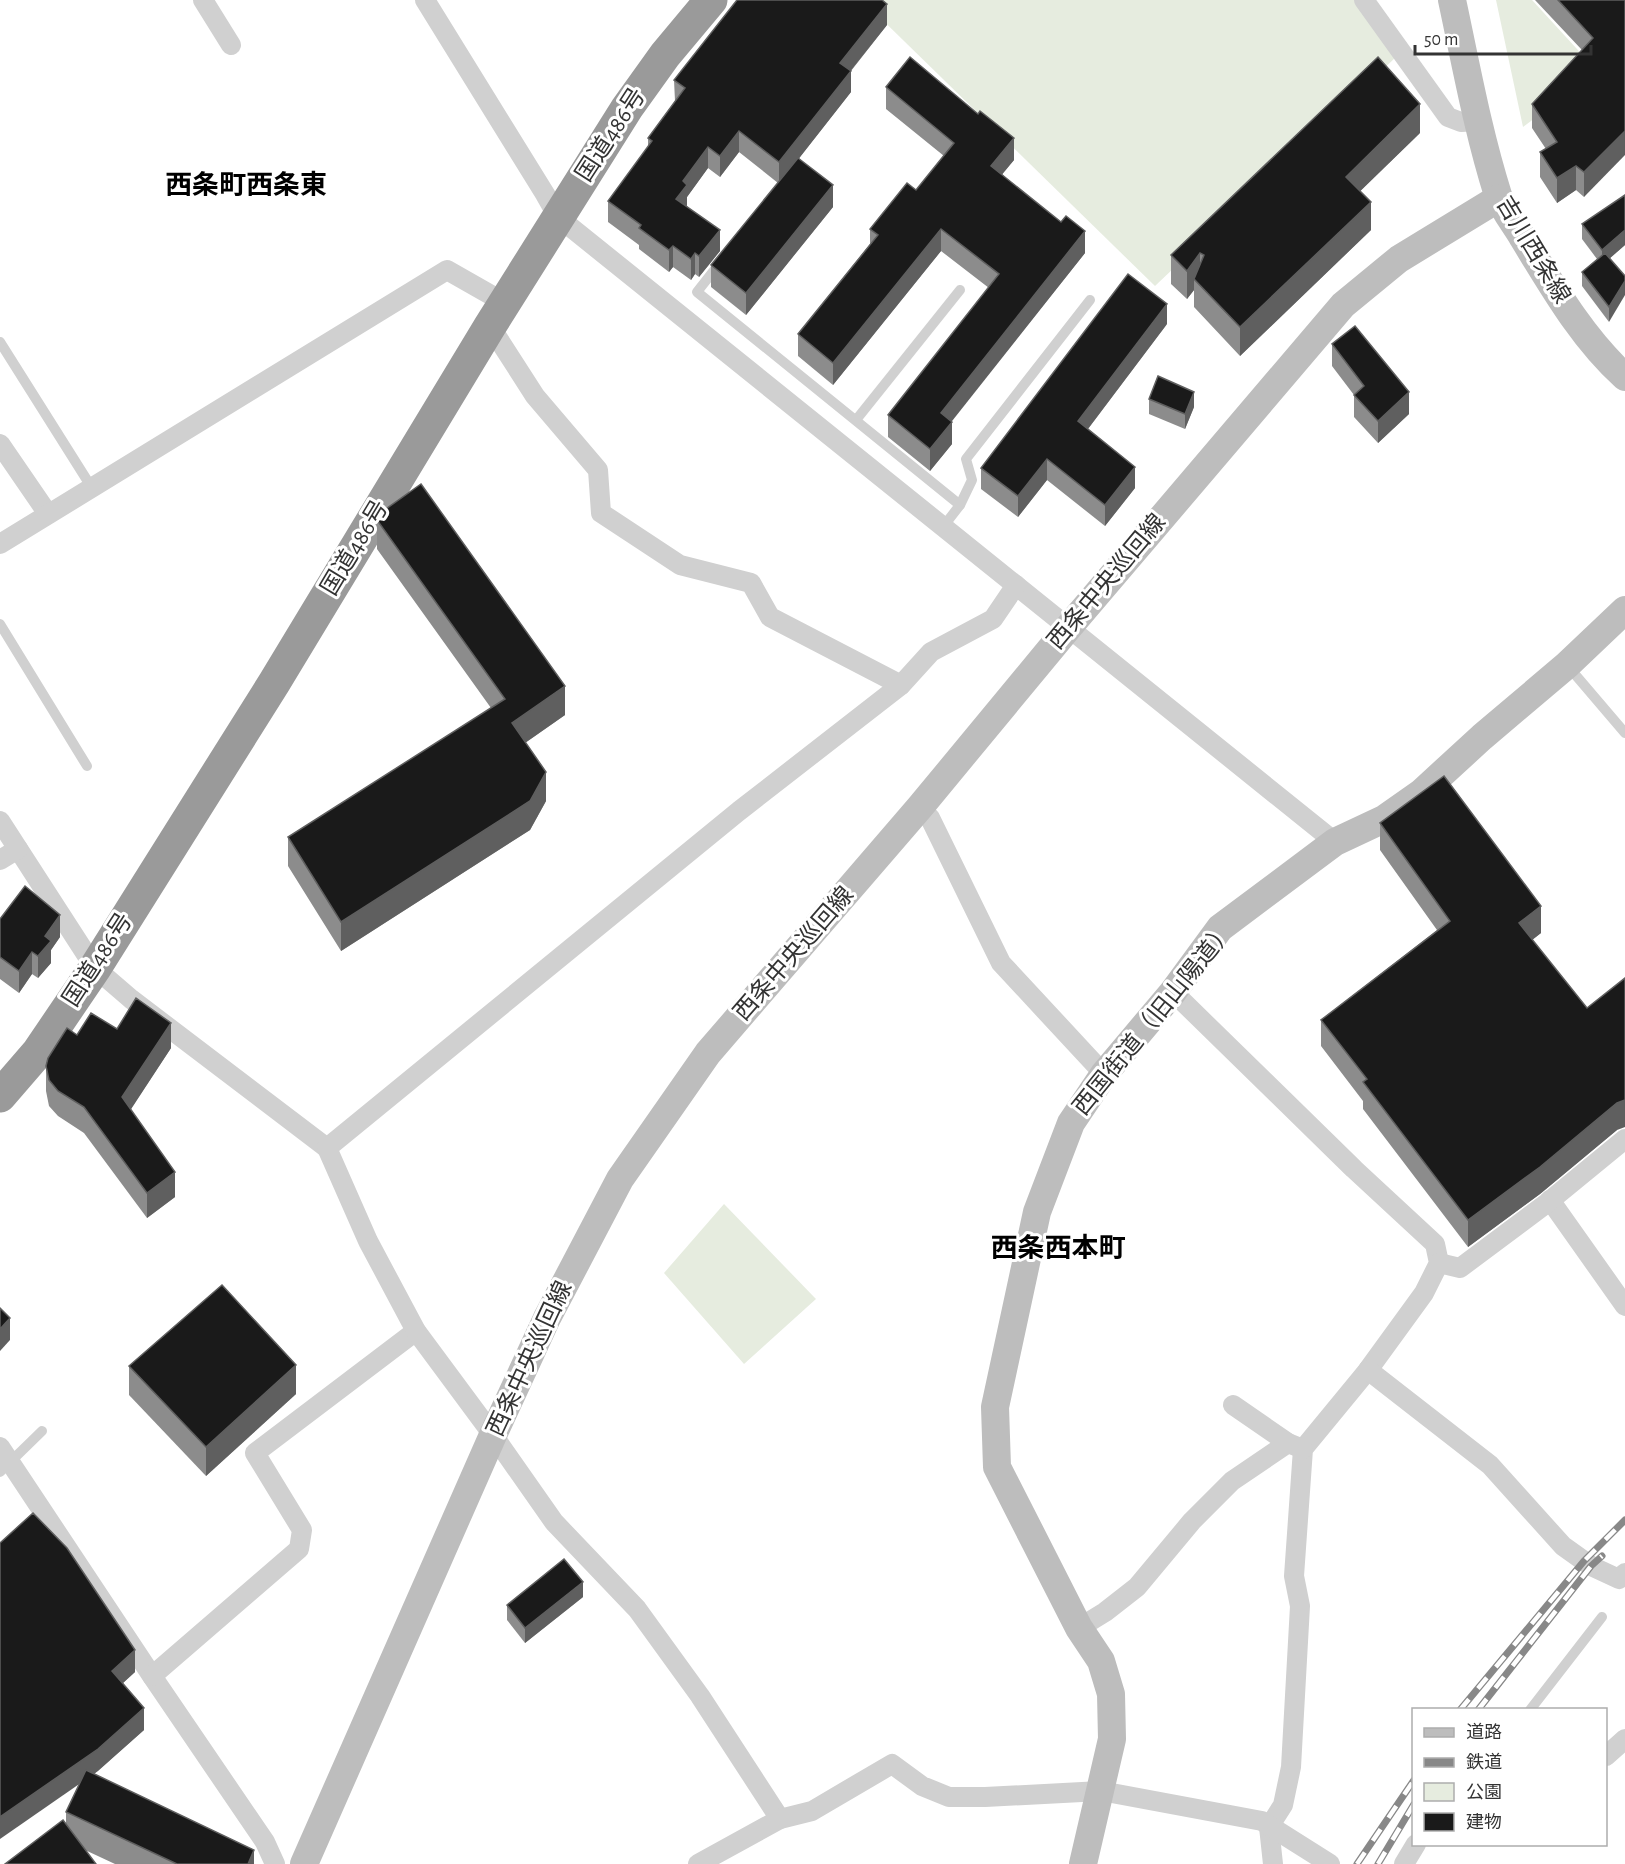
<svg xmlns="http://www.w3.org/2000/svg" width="1625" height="1864" font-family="'Alegreya Sans','Noto Sans JP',sans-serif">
<rect width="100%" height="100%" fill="#fff"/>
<g fill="#e6ecdf">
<polygon points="862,0 1354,0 1396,57 1155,286"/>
<polygon points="1496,0 1532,0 1588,61 1539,115 1523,127"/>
<polygon points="724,1204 816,1299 744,1364 664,1273"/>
</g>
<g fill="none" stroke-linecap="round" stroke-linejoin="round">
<g stroke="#d0d0d0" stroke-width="10">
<polyline points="719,264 697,292 960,505 943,527"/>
<polyline points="0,342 92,488"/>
<polyline points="856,420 960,290"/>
<polyline points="960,505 972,480 966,459 1090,300"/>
<polyline points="0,624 87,766"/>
<polyline points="1567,665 1625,733"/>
<polyline points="0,1472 42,1431"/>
<polyline points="1530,1710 1602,1617"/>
</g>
<g stroke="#d0d0d0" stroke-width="20">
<polyline points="203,0 231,45"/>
<polyline points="425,0 545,194 558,217 1335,842"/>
<polyline points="1364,0 1448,117 1461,122 1479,121"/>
<polyline points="490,326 535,396 598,470 601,513 680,565 751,583 770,617 901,685"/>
<polyline points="0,444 48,514"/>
<polyline points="0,544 447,270 505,303"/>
<polyline points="920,807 930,818 1001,963 1104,1074"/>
<polyline points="0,821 95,968 131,999 327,1148"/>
<polyline points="0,860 18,849"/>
<polyline points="1173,992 1354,1169 1435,1244 1439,1263 1424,1293 1368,1370 1303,1449 1294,1576 1300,1606 1291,1767 1283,1805 1269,1827 1273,1864"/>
<polyline points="1550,1200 1625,1306"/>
<polyline points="1439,1263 1460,1268 1547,1203 1625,1139"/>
<polyline points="1368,1370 1490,1465 1563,1546 1591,1566 1619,1579 1625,1573"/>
<polyline points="1233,1405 1288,1443"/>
<polyline points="0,1447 152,1676 265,1842 275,1864"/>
<polyline points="1079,1628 1105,1612 1137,1587 1192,1521 1232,1481 1288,1443 1303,1449"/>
<polyline points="152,1676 299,1549 302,1530 255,1453 416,1331"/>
<polyline points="1606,1756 1625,1739"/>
<polyline points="780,1819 700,1696 637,1609 554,1522 493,1435 416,1331 368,1241 327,1148 739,811 901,685 931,652 993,619 1016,585"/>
<polyline points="698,1864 780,1819 812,1811 892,1764 922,1786 949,1797 985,1797 1101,1791 1262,1821 1330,1864"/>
<polyline points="1404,1864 1416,1844"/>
</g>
<g stroke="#bdbdbd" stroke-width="28">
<path d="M1452 0C1466 65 1478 132 1498 195 1503 210 1515 224 1523 238 1553 287 1582 338 1625 377"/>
<polyline points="304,1864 493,1435 547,1318 620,1179 708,1053 920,807 1068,628 1343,305 1399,259 1499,198"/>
<polyline points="1083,1864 1112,1739 1111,1694 1101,1661 1079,1628 997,1467 995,1407 1037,1212 1071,1123 1104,1074 1173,992 1220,928 1335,842 1384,819 1421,793 1482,737 1567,665 1625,610"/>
</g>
<polyline stroke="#9a9a9a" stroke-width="33" points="0,1096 38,1052 95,968 274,683 490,326 627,108 665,55 711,0"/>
<g stroke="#888" stroke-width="7">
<g id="rail">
<polyline points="1460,1710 1584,1561 1625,1520"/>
<polyline points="1478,1710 1591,1566 1602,1556"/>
<polyline points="1357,1864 1414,1780"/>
<polyline points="1378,1864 1414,1804"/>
</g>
</g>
<use href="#rail" stroke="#fff" stroke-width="4.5" stroke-dasharray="14" stroke-linecap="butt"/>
</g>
<g fill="#8c8c8c">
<polygon points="1535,0 1625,0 1584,197 1576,190 1557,203 1540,177 1540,152 1546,149 1532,128 1532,104 1582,50"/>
<polygon points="887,25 851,71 851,92 799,158 833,207 746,315 711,287 711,265 778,183 739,152 720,177 708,168 687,197 687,206 720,251 699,277 695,274 691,280 673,267 669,272 639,249 639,245 608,222 608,201 648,147 648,138 675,101 674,80"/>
<polygon points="886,87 1014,160 1002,174 1085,253 951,421 952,444 930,471 888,437 888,415 989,288 941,251 833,385 798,356 798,334 870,244 870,229 916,190 944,156 886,109"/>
<polygon points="1420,133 1360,191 1371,230 1240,356 1194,307 1194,290 1187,299 1171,284 1171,255"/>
<polygon points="1582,224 1625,245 1609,259 1609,322 1582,286 1582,272 1597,259 1582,239"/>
<polygon points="1167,324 1088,429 1135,488 1105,526 1047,480 1018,517 981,489 981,468"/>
<polygon points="1332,344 1409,414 1378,443 1354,417 1354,395 1332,366"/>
<polygon points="1149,399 1194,407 1185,429 1149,414"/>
<polygon points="377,520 565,715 525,743 546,801 530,830 341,951 288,866 288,837 491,708 377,549"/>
<polygon points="1380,823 1541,933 1532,940 1617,1130 1540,1194 1468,1247 1363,1109 1363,1101 1321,1046 1321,1020 1437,930 1380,850"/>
<polygon points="0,919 60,937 51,950 51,963 38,978 32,974 19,993 0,979"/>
<polygon points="117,1029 171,1048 130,1110 175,1197 147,1218 84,1133 58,1116 49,1106 46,1091 46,1066 77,1035"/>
<polygon points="129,1366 296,1394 206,1476 129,1395"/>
<polygon points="0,1543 135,1672 123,1683 144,1730 94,1774 254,1864 115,1864 85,1850 66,1825 66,1812 79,1784"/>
<polygon points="583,1597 525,1643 507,1620 507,1605"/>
</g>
<g fill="#5f5f5f">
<polygon points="887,4 887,25 840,84 840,63"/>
<polygon points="851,71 851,92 779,184 779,162"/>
<polygon points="1420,104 1420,133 1346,205 1346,177"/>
<polygon points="739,131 739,152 720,177 720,156"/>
<polygon points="1625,131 1625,155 1584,197 1584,172"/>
<polygon points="1014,138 1014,160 991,188 991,166"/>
<polygon points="708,147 708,168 687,197 687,206 676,199 683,181"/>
<polygon points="1576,166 1576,190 1557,203 1557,178"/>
<polygon points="833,185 833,207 746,315 746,293"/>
<polygon points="1371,202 1371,230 1240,356 1240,327"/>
<polygon points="941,229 941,251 833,385 833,363"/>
<polygon points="720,230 720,251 699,277 699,256"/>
<polygon points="1625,230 1625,245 1602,265 1602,250"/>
<polygon points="1085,231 1085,253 941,435 941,413"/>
<polygon points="673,246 673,267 669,272 669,250"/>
<polygon points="695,253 695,274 691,280 691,259"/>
<polygon points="1200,253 1200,282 1194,279 1194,290 1187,299 1187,271"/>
<polygon points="1625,281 1625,295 1609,322 1609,307"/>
<polygon points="1167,304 1167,324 1078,442 1078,421"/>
<polygon points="1194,392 1194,407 1185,429 1185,414"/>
<polygon points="1409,392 1409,414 1378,443 1378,421"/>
<polygon points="952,422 952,444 930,471 930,449"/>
<polygon points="1047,459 1047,480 1018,517 1018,496"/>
<polygon points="1135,467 1135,488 1105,526 1105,505"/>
<polygon points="565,686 565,715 512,752 512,723"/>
<polygon points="546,772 546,801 530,830 341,951 341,922"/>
<polygon points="1541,906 1541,933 1519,950 1519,923"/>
<polygon points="60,915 60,937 51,950 51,963 38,978 38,956 45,936"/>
<polygon points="32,952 32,974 19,993 19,971"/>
<polygon points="171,1023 171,1048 122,1123 122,1097"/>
<polygon points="1625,1100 1625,1127 1617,1130 1540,1194 1468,1247 1468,1220 1617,1103"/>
<polygon points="175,1172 175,1197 147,1218 147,1193"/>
<polygon points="10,1318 10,1340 0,1351 0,1329"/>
<polygon points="296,1365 296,1394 206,1476 206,1447"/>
<polygon points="583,1582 583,1597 525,1643 525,1628"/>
<polygon points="135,1650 135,1672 112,1693 112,1671"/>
<polygon points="144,1708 144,1730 98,1771 0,1839 0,1817"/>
<polygon points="254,1850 254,1864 248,1864"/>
</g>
<g fill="#1a1a1a" stroke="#5f5f5f" stroke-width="1.5">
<polygon points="737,0 882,0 887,4 840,63 851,71 779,162 739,131 720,156 708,147 683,181 687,185 676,199 720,230 699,256 695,253 691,259 673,246 669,250 639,228 641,225 608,201 652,141 648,138 685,88 674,80"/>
<polygon points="1558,0 1625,0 1625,131 1584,172 1576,166 1557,178 1540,152 1557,142 1532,104 1593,38"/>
<polygon points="910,57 978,114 980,111 1014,138 991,166 1061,222 1066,216 1085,231 941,413 952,422 930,449 888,415 999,274 941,229 833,363 798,334 878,235 870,229 907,183 916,190 954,143 886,87"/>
<polygon points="1378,57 1420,104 1346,177 1371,202 1240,327 1194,279 1204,255 1200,253 1187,271 1171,255"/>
<polygon points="798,158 833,185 746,293 711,265"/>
<polygon points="1625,195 1625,230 1602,250 1582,224"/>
<polygon points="1605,253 1625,276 1625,281 1609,307 1582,272"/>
<polygon points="1128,274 1167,304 1078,421 1135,467 1105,505 1047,459 1018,496 981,468"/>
<polygon points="1355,326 1409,392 1378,421 1354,395 1364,386 1332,344"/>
<polygon points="1158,376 1194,392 1185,414 1149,399"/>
<polygon points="421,484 565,686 512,723 546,772 530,801 341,922 288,837 505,699 377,520 383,511"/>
<polygon points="1444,776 1541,906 1519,923 1587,1008 1625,978 1625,1100 1617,1103 1540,1167 1468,1220 1363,1082 1367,1079 1321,1020 1450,921 1380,823"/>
<polygon points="25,886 60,915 45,936 51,941 38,956 32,952 19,971 0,957 0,919"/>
<polygon points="136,998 171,1023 122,1097 175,1172 147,1193 84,1107 58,1091 49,1080 46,1066 48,1058 67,1028 77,1035 91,1013 117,1029"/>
<polygon points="222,1285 296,1365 206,1447 129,1366"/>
<polygon points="0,1308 10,1318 0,1329"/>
<polygon points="33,1513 67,1548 135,1650 112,1671 144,1708 98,1749 0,1817 0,1543"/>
<polygon points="564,1559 583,1582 525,1628 507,1605"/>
<polygon points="86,1770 254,1850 248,1864 177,1864 66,1812"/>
<polygon points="63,1820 96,1864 5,1864"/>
</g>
<g text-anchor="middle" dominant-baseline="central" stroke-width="6" stroke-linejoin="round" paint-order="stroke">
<g font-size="24" fill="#333" stroke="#fff">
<text transform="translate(611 135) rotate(-57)">国道486号</text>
<text transform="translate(1533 250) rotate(59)">吉川西条線</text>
<text transform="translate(355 548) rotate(-59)">国道486号</text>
<text transform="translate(1107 582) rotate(-50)">西条中央巡回線</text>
<text transform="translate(794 954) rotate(-49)">西条中央巡回線</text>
<text transform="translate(98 960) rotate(-57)">国道486号</text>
<text transform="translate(1154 1019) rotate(-51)">西国街道（旧山陽道）</text>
<text transform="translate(530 1359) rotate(-65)">西条中央巡回線</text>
</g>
<g font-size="27" font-weight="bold" fill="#000" stroke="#fff">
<text x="246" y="185">西条町西条東</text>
<text x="1058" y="1248">西条西本町</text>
</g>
</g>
<rect x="1412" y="1708" width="195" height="138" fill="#ffffff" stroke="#adadad" stroke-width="1.5"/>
<rect x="1424" y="1728" width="30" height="9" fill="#bdbdbd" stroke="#adadad" stroke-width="1.5"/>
<text x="1466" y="1738" font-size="18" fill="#333333">道路</text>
<rect x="1424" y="1758" width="30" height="9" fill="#888888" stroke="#adadad" stroke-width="1.5"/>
<text x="1466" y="1768" font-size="18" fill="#333333">鉄道</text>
<rect x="1424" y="1783" width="30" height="18" fill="#e6ecdf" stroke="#adadad" stroke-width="1.5"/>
<text x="1466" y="1798" font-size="18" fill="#333333">公園</text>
<rect x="1424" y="1813" width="30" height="18" fill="#1a1a1a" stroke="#adadad" stroke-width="1.5"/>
<text x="1466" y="1828" font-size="18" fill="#333333">建物</text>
<path d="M1415 45v9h176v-9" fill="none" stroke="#333333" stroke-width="3"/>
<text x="1424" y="45" font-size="18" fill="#333333" stroke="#ffffff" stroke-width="4.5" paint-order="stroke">50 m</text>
</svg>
